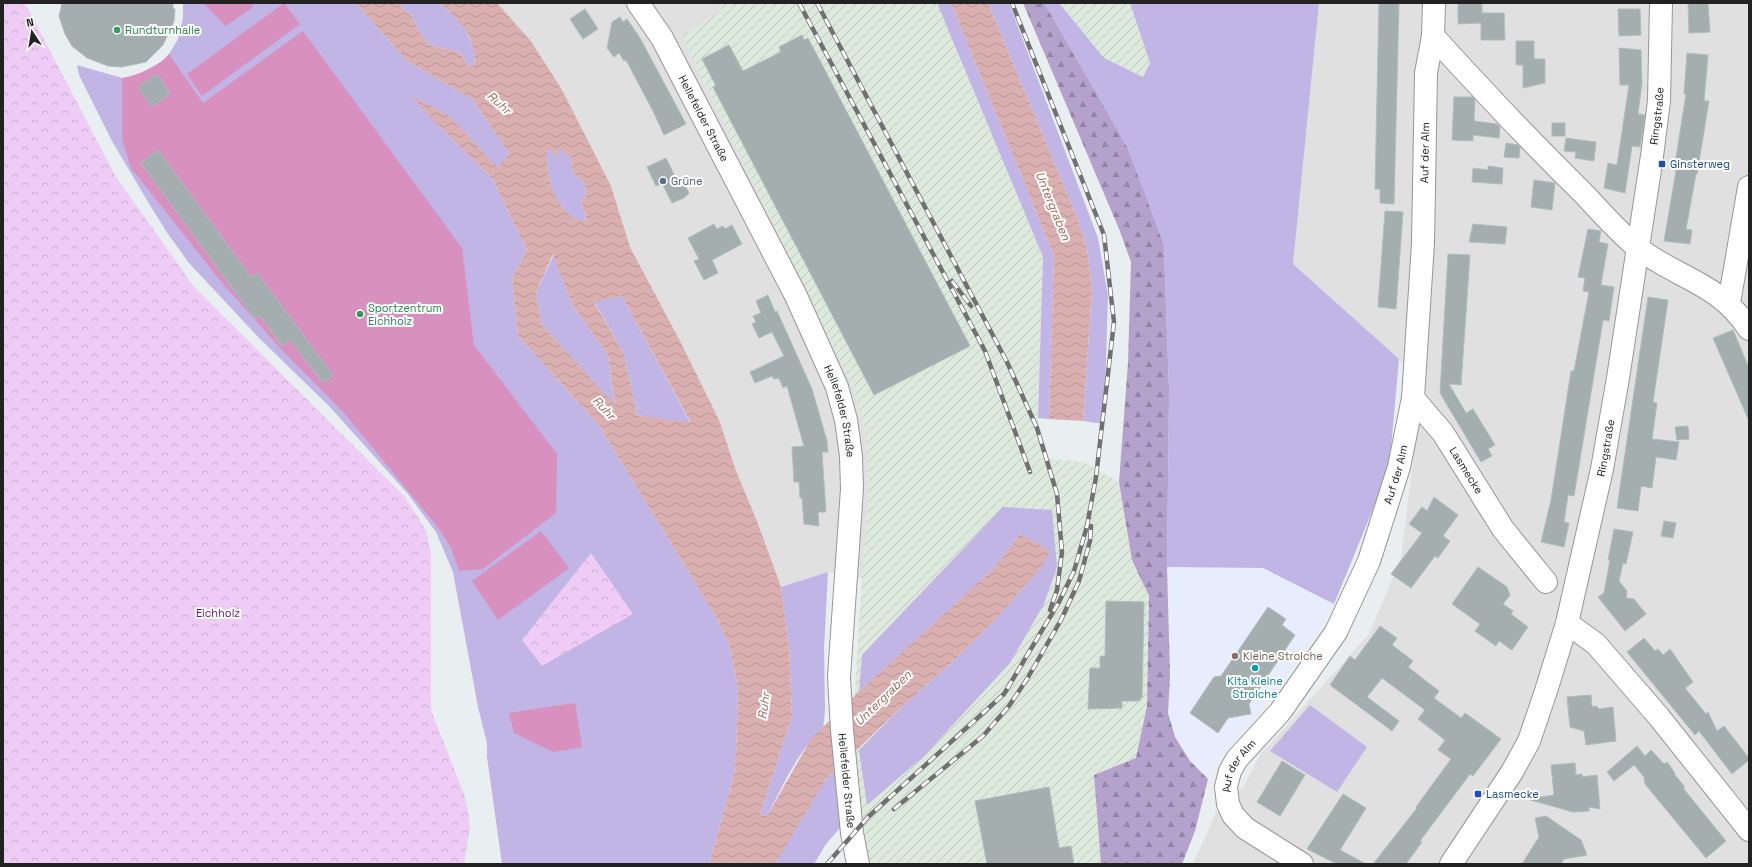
<svg xmlns="http://www.w3.org/2000/svg" width="1752" height="867" font-family="'Space Grotesk',sans-serif">
<defs>
<pattern id="industrial-furrows" width="10" height="10" patternUnits="userSpaceOnUse"><rect width="10" height="10" fill="#dde9dc"/><path d="M-1 1l2-2M0 10L10 0M9 11l2-2" fill="none" stroke="#bdc8bc"/></pattern>
<pattern id="forest-firs" width="22" height="20" patternUnits="userSpaceOnUse"><rect width="22" height="20" fill="#b5a2cc"/><path d="M5 1l3.5 6h-7zM16 11l3.5 6h-7z" fill="#9384a5"/></pattern>
<pattern id="park-crowns" width="20" height="18" patternUnits="userSpaceOnUse"><rect width="20" height="18" fill="#eeccf5"/><path d="M2 6a3 3 0 1 1 6 0M12 15a3 3 0 1 1 6 0" fill="none" stroke="#ccafd2"/></pattern>
<pattern id="water-waves" width="16" height="10" patternUnits="userSpaceOnUse"><rect width="16" height="10" fill="#daafb0"/><path d="M0 5q4-4 8 0t8 0" fill="none" stroke="#bb9697"/></pattern>
</defs>
<rect width="100%" height="100%" fill="#e9eef1"/>
<g fill="#dfe0df">
<polygon points="497,3 717,3 722,10 682,36 853,388 866,435 869,493 862,578 828,572 781,587 757,521 679,339 630,247 611,186 530,40"/>
<polygon points="1319,3 1749,3 1749,864 1193,864 1216,812 1244,786 1260,755 1369,634 1401,558 1423,381 1293,264"/>
</g>
<g fill="url(#industrial-furrows)">
<polygon points="717,3 937,3 1043,257 1038,418 1042,458 1083,462 1119,482 1132,560 1149,596 1147,706 1136,758 1094,775 1101,864 869,864 857,790 853,720 862,578 869,493 866,435 853,388 682,36 722,10"/>
<polygon points="1059,3 1130,3 1150,63 1143,77 1104,58"/>
</g>
<polygon fill="#e7edfd" points="1167,567 1263,568 1334,604 1278,687 1213,765 1208,779 1190,761 1175,737 1168,713 1170,675"/>
<g fill="#c1b5e5">
<polygon points="183,3 356,3 407,61 472,99 509,153 498,169 449,116 436,123 492,178 527,250 512,278 518,336 598,424 718,620 729,644 738,688 736,755 734,775 709,864 502,864 487,757 487,743 478,707 453,572 436,532 408,494 330,407 259,338 189,263 168,234 148,202 112,141 79,75 77,65 122,78 135,76 163,61 169,54 178,39 183,18"/>
<polygon points="397,3 440,3 463,25 475,49 474,66 469,66 459,52 429,45 419,31 411,15"/>
<polygon points="937,3 951,3 1054,256 1049,419 1038,418 1043,257"/>
<polygon points="988,3 1009,3 1098,238 1108,295 1104,424 1083,421 1092,290 1087,248 1076,215"/>
<polygon points="1044,3 1059,3 1104,58 1143,77 1150,63 1130,3 1319,3 1293,264 1399,359 1389,470 1334,604 1263,568 1167,567 1169,390 1164,246"/>
<path d="M557 147 570 156 573 172 585 185 586 196 581 201 587 222C583 221 576 220 572 218 552 203 546 174 547 150H551L558 158Z"/>
<polygon points="554,254 562,279 574,307 608,355 615,406 542,325 536,293"/>
<polygon points="622,296 691,424 637,415 624,354 594,301"/>
<polygon points="1003,507 1052,510 1057,567 1044,604 1010,663 924,756 867,805 859,750 905,704 951,663 994,621 1040,569 1020,534 994,568 859,692 862,655"/>
<path d="M828 572 824 649 825 711 823 729C797 751 783 786 767 816L760 815 792 716 789 647 781 587Z"/>
<polygon points="1310,705 1367,747 1337,792 1270,751"/>
<path d="M836 769 840 828 826 844 814 864H775C793 833 810 793 836 769Z"/>
</g>
<polygon fill="url(#forest-firs)" points="1023,3 1044,3 1128,149 1164,246 1169,390 1167,567 1170,675 1168,713 1175,737 1190,761 1208,779 1195,831 1182,864 1101,864 1094,775 1136,758 1147,706 1149,596 1132,560 1119,482 1128,363 1131,262 1119,229"/>
<g fill="url(#park-crowns)">
<polygon points="3,3 25,3 116,177 195,288 405,497 426,530 431,553 431,710 464,794 468,811 470,828 464,864 3,864"/>
<polygon points="591,553 633,614 542,666 522,640"/>
</g>
<g fill="#d890be">
<polygon points="203,3 252,3 253,7 226,26"/>
<polygon points="284,3 300,24 202,96 187,74"/>
<path d="M303 31 462 248 474 345 557 454 556 513 483 569 459 571 451 548 440 530 345 414 280 348 223 284 131 168 122 139V78C139 75 158 67 169 54L203 103Z"/>
<polygon points="541,531 569,568 498,620 472,581"/>
<polygon points="575,703 582,747 553,752 514,733 509,713"/>
</g>
<g fill="url(#water-waves)" fill-rule="evenodd">
<path d="M356 3H397L411 15 419 31 429 45 459 52 469 66H474C478 37 460 22 440 3H497L530 40 561 88 611 186 630 247 679 339 719 420 736 471 757 521 781 587 789 647 792 716 760 815 767 816 811 739 849 701 994 568 1020 534 1050 551 1040 569 994 621 951 663 905 704 826 779 775 864H709L734 775 736 755 738 688 729 644 718 620 598 424 518 336 512 278 527 250 492 178 436 123 411 95 449 116 498 168 509 153 472 99 407 61ZM557 148 570 156 573 172 585 185 586 196 581 201 587 221C583 220 575 220 572 217 552 202 546 174 547 150H551L559 159ZM553 254 562 279 574 307 608 355 615 405 542 325 536 293ZM622 296 691 423 637 415 624 354 594 302Z"/>
<polygon points="951,3 988,3 1076,215 1087,248 1092,290 1083,421 1049,419 1054,256"/>
</g>
<g fill="#a5aeaf" stroke="#adbec1">
<polygon points="62,3 173,3 173,9 175,9 174,21 163,45 146,62 122,67 108,66 87,58 72,46 65,34 59,16"/>
<polygon points="1379,3 1399,3 1394,204 1380,203 1380,189 1375,189"/>
<polygon points="1458,3 1482,3 1482,13 1504,13 1505,40 1481,40 1481,23 1458,24"/>
<polygon points="1688,3 1708,3 1710,32 1689,33"/>
<polygon points="585,9 598,29 583,39 570,19"/>
<polygon points="1618,9 1640,9 1641,35 1619,36"/>
<polygon points="620,17 623,22 627,19 640,38 686,124 664,135 653,111 626,60 624,61 619,53 614,57 607,48 612,22"/>
<polygon points="802,35 804,40 808,38 970,346 874,395 713,87 716,86 702,59 729,45 743,71 781,52 779,47"/>
<polygon points="1516,41 1534,41 1534,59 1545,59 1545,83 1523,88 1523,65 1516,65"/>
<polygon points="1619,48 1641,50 1642,83 1638,114 1645,115 1640,147 1632,146 1625,193 1604,188 1608,163 1617,165 1629,85 1620,85"/>
<polygon points="1687,53 1708,55 1704,101 1709,101 1697,174 1696,174 1686,229 1692,230 1690,244 1664,241 1676,171 1674,170 1686,94 1684,94"/>
<polygon points="157,74 170,94 152,107 138,87"/>
<polygon points="1454,97 1473,97 1475,100 1474,121 1497,124 1500,127 1499,138 1473,135 1473,141 1452,140"/>
<rect x="1552" y="123" width="13" height="13"/>
<polygon points="1566,138 1596,142 1594,161 1575,158 1576,152 1564,151"/>
<polygon points="1506,143 1518,145 1520,148 1519,158 1504,157"/>
<polygon points="158,150 251,277 257,273 333,375 323,383 290,340 282,346 260,315 255,319 141,163"/>
<polygon points="666,158 679,185 684,184 689,193 684,198 672,203 662,183 656,186 647,167"/>
<polygon points="1488,166 1503,168 1502,184 1472,182 1473,168 1488,170"/>
<polygon points="1534,180 1555,183 1552,210 1531,207"/>
<polygon points="1385,211 1403,212 1396,309 1378,307"/>
<polygon points="714,224 717,229 723,226 725,229 732,225 742,244 712,260 718,273 704,280 694,261 699,259 688,238"/>
<polygon points="1473,224 1507,227 1505,244 1469,242"/>
<polygon points="1588,229 1601,231 1599,242 1608,244 1601,285 1614,287 1609,321 1603,320 1574,496 1568,495 1564,522 1569,523 1564,547 1541,542 1551,500 1571,371 1574,371 1589,292 1583,291 1585,278 1578,277"/>
<polygon points="1448,254 1470,255 1461,385 1449,384 1466,413 1473,409 1495,445 1488,449 1492,456 1481,462 1440,393"/>
<polygon points="768,295 775,312 777,311 812,389 827,441 828,452 822,452 826,512 818,512 819,526 804,524 802,498 800,498 799,482 794,482 792,447 804,446 787,386 783,388 779,378 774,379 772,376 755,383 750,372 784,356 772,332 759,338 752,324 756,322 753,316 761,313 756,301"/>
<polygon points="1648,297 1668,300 1653,402 1657,403 1652,439 1679,442 1676,460 1656,457 1652,488 1641,486 1638,511 1617,508"/>
<polygon points="1733,330 1749,368 1749,421 1713,338"/>
<polygon points="1688,426 1689,439 1677,440 1675,427"/>
<polygon points="1434,497 1458,515 1443,536 1450,541 1438,558 1435,556 1411,588 1391,574 1422,533 1409,524 1422,507 1427,511"/>
<polygon points="1664,521 1676,523 1673,538 1661,536"/>
<polygon points="1614,529 1633,532 1626,564 1623,563 1619,581 1627,591 1626,598 1634,599 1646,614 1625,631 1598,597 1604,593 1610,560 1608,560"/>
<polygon points="1478,567 1507,587 1510,595 1503,604 1513,611 1511,614 1528,627 1512,650 1499,641 1496,646 1475,631 1480,624 1452,604"/>
<polygon points="1106,601 1144,602 1142,698 1140,698 1140,701 1122,701 1122,708 1088,709 1090,668 1100,668 1100,656 1105,656"/>
<polygon points="1268,607 1286,619 1282,625 1295,635 1249,704 1251,714 1228,718 1218,733 1190,713 1214,677 1221,676"/>
<polygon points="1380,626 1397,638 1392,645 1413,661 1408,667 1439,691 1434,698 1461,718 1465,713 1501,739 1473,776 1470,774 1420,841 1422,842 1406,864 1373,864 1417,808 1416,807 1451,759 1438,750 1445,740 1418,719 1425,710 1382,678 1367,697 1399,721 1392,731 1330,685 1350,656 1355,660"/>
<polygon points="1644,638 1655,651 1658,649 1663,655 1670,649 1693,682 1685,688 1706,714 1708,712 1717,731 1724,726 1749,758 1749,760 1732,774 1699,731 1695,735 1627,652"/>
<polygon points="1591,695 1592,707 1597,706 1598,709 1613,707 1616,741 1586,745 1584,731 1570,727 1567,697"/>
<polygon points="1637,746 1645,756 1651,750 1664,764 1667,762 1675,773 1674,774 1685,787 1683,788 1726,841 1706,858 1645,784 1644,777 1634,765 1614,781 1607,772"/>
<polygon points="1282,761 1305,775 1280,816 1257,802"/>
<polygon points="1575,763 1576,775 1582,774 1582,777 1597,775 1600,809 1589,807 1589,811 1573,812 1527,799 1554,795 1551,765"/>
<polygon points="1049,787 1059,848 1071,846 1074,864 987,864 975,801"/>
<polygon points="1343,794 1366,808 1340,850 1366,864 1337,864 1307,849"/>
<polygon points="1546,816 1581,840 1587,855 1564,859 1561,864 1522,864 1539,837 1535,818"/>
</g>
<g fill="none" stroke-linecap="round" stroke-linejoin="round">
<g stroke="#969696" stroke-width="24">
<g id="minor">
<path id="s1" d="M638 3 662 38 796 296 837 387 846 420 851 456 852 489 839 677 842 730 852 833 858 864"/>
<path d="M1433 36C1482 90 1532 143 1584 194 1601 212 1618 232 1638 248 1678 279 1718 282 1749 329"/>
<polyline points="1729,303 1749,187"/>
<path id="s2" d="M1413 398 1443 433 1503 529 1546 582"/>
<polyline points="1567,623 1596,644 1659,717 1749,830"/>
<path id="s3" d="M1302 864 1245 828 1233 815 1228 804 1226 787 1230 771 1237 759 1280 712 1336 632 1369 561 1399 467 1413 398 1423 243 1426 73 1433 36 1434 3"/>
<path id="s4" d="M1451 864 1512 772 1529 741 1546 691 1567 623 1602 469 1618 378 1652 156 1659 101 1661 3"/>
</g>
</g>
<use href="#minor" stroke="#fff" stroke-width="22"/>
<g stroke="#707070" stroke-width="4.5">
<g id="rail">
<polyline points="799,3 985,351 1030,472"/>
<polyline points="817,3 1007,362 1037,428 1057,494 1062,552 1057,590 1050,610"/>
<polyline points="952,281 971,306"/>
<polyline points="894,809 983,736 1009,706 1027,679 1061,620 1079,581 1090,541 1091,526"/>
<polyline points="827,864 868,817 1004,694 1059,602 1074,571 1087,526 1096,477 1114,322 1104,235 1012,3"/>
</g>
</g>
<use href="#rail" stroke="#fff" stroke-width="3" stroke-dasharray="9" stroke-linecap="butt"/>
</g>
<g fill="#2e9e5b" stroke="#fff" stroke-width="1.5">
<circle cx="117" cy="30" r="4"/>
<circle cx="360" cy="314" r="4"/>
</g>
<g fill="#1a4fb4" stroke="#fff" stroke-width="1.5">
<rect x="1658" y="160" width="8" height="8" rx="2"/>
<rect x="1474" y="790" width="8" height="8" rx="2"/>
</g>
<circle fill="#5c6f8a" stroke="#fff" stroke-width="1.5" cx="663" cy="181" r="4"/>
<circle fill="#8d6e63" stroke="#fff" stroke-width="1.5" cx="1235" cy="656" r="4"/>
<circle fill="#0f9aa8" stroke="#fff" stroke-width="1.5" cx="1255" cy="668" r="4"/>
<g text-anchor="middle" dominant-baseline="central" stroke-width="4" stroke-linejoin="round" paint-order="stroke">
<g font-size="11" fill="#27864d" stroke="#fff" text-anchor="start">
<text x="125" y="30">Rundturnhalle</text>
<text x="368" y="308">Sportzentrum<tspan x="368" dy="13">Eichholz</tspan></text>
</g>
<g font-size="11" fill="#222" stroke="#fff">
<text stroke="none"><textPath href="#s4" startOffset="785">Ringstraße</textPath></text>
<text stroke="none"><textPath href="#s1" startOffset="133">Hellefelder Straße</textPath></text>
<text stroke="none"><textPath href="#s3" startOffset="799">Auf der Alm</textPath></text>
<text stroke="none"><textPath href="#s1" startOffset="457">Hellefelder Straße</textPath></text>
<text stroke="none"><textPath href="#s4" startOffset="449">Ringstraße</textPath></text>
<text stroke="none"><textPath href="#s2" startOffset="90">Lasmecke</textPath></text>
<text stroke="none"><textPath href="#s3" startOffset="475">Auf der Alm</textPath></text>
<text stroke="none"><textPath href="#s3" startOffset="139">Auf der Alm</textPath></text>
<text stroke="none"><textPath href="#s1" startOffset="829">Hellefelder Straße</textPath></text>
</g>
<g font-size="11" fill="#164399" stroke="#fff" text-anchor="start">
<text x="1670" y="164">Ginsterweg</text>
<text x="1486" y="794">Lasmecke</text>
</g>
<g font-size="11" fill="#4e5e75" stroke="#fff" text-anchor="start">
<text x="671" y="181">Grüne</text>
</g>
<g font-size="11" fill="#671778" stroke="#fff">
<text x="218" y="613">Eichholz</text>
</g>
<g font-size="11" fill="#785e54" stroke="#fff" text-anchor="start">
<text x="1243" y="656">Kleine Strolche</text>
</g>
<g font-size="11" fill="#0d838f" stroke="#fff">
<text x="1255" y="681">Kita Kleine<tspan x="1255" dy="13">Strolche</tspan></text>
</g>
<g font-size="12" font-style="italic" fill="#a16653" stroke="#fff">
<text transform="translate(499 103) rotate(42)">Ruhr</text>
<text transform="translate(1053 206) rotate(68)">Untergraben</text>
<text transform="translate(604 408) rotate(47)">Ruhr</text>
<text transform="translate(883 698) rotate(-44)">Untergraben</text>
<text transform="translate(764 706) rotate(-82)">Ruhr</text>
</g>
</g>
<rect width="1752" height="867" fill="none" stroke="#222222" stroke-width="8"/>
<g transform="translate(32 32) rotate(348)" stroke="#ffffff" stroke-width="3" paint-order="stroke">
<path d="M0-3L7 15L0 10L-7 15Z" fill="#222222"/>
<text y="-6" font-size="11" font-weight="bold" text-anchor="middle" fill="#222222">N</text>
</g>
</svg>
